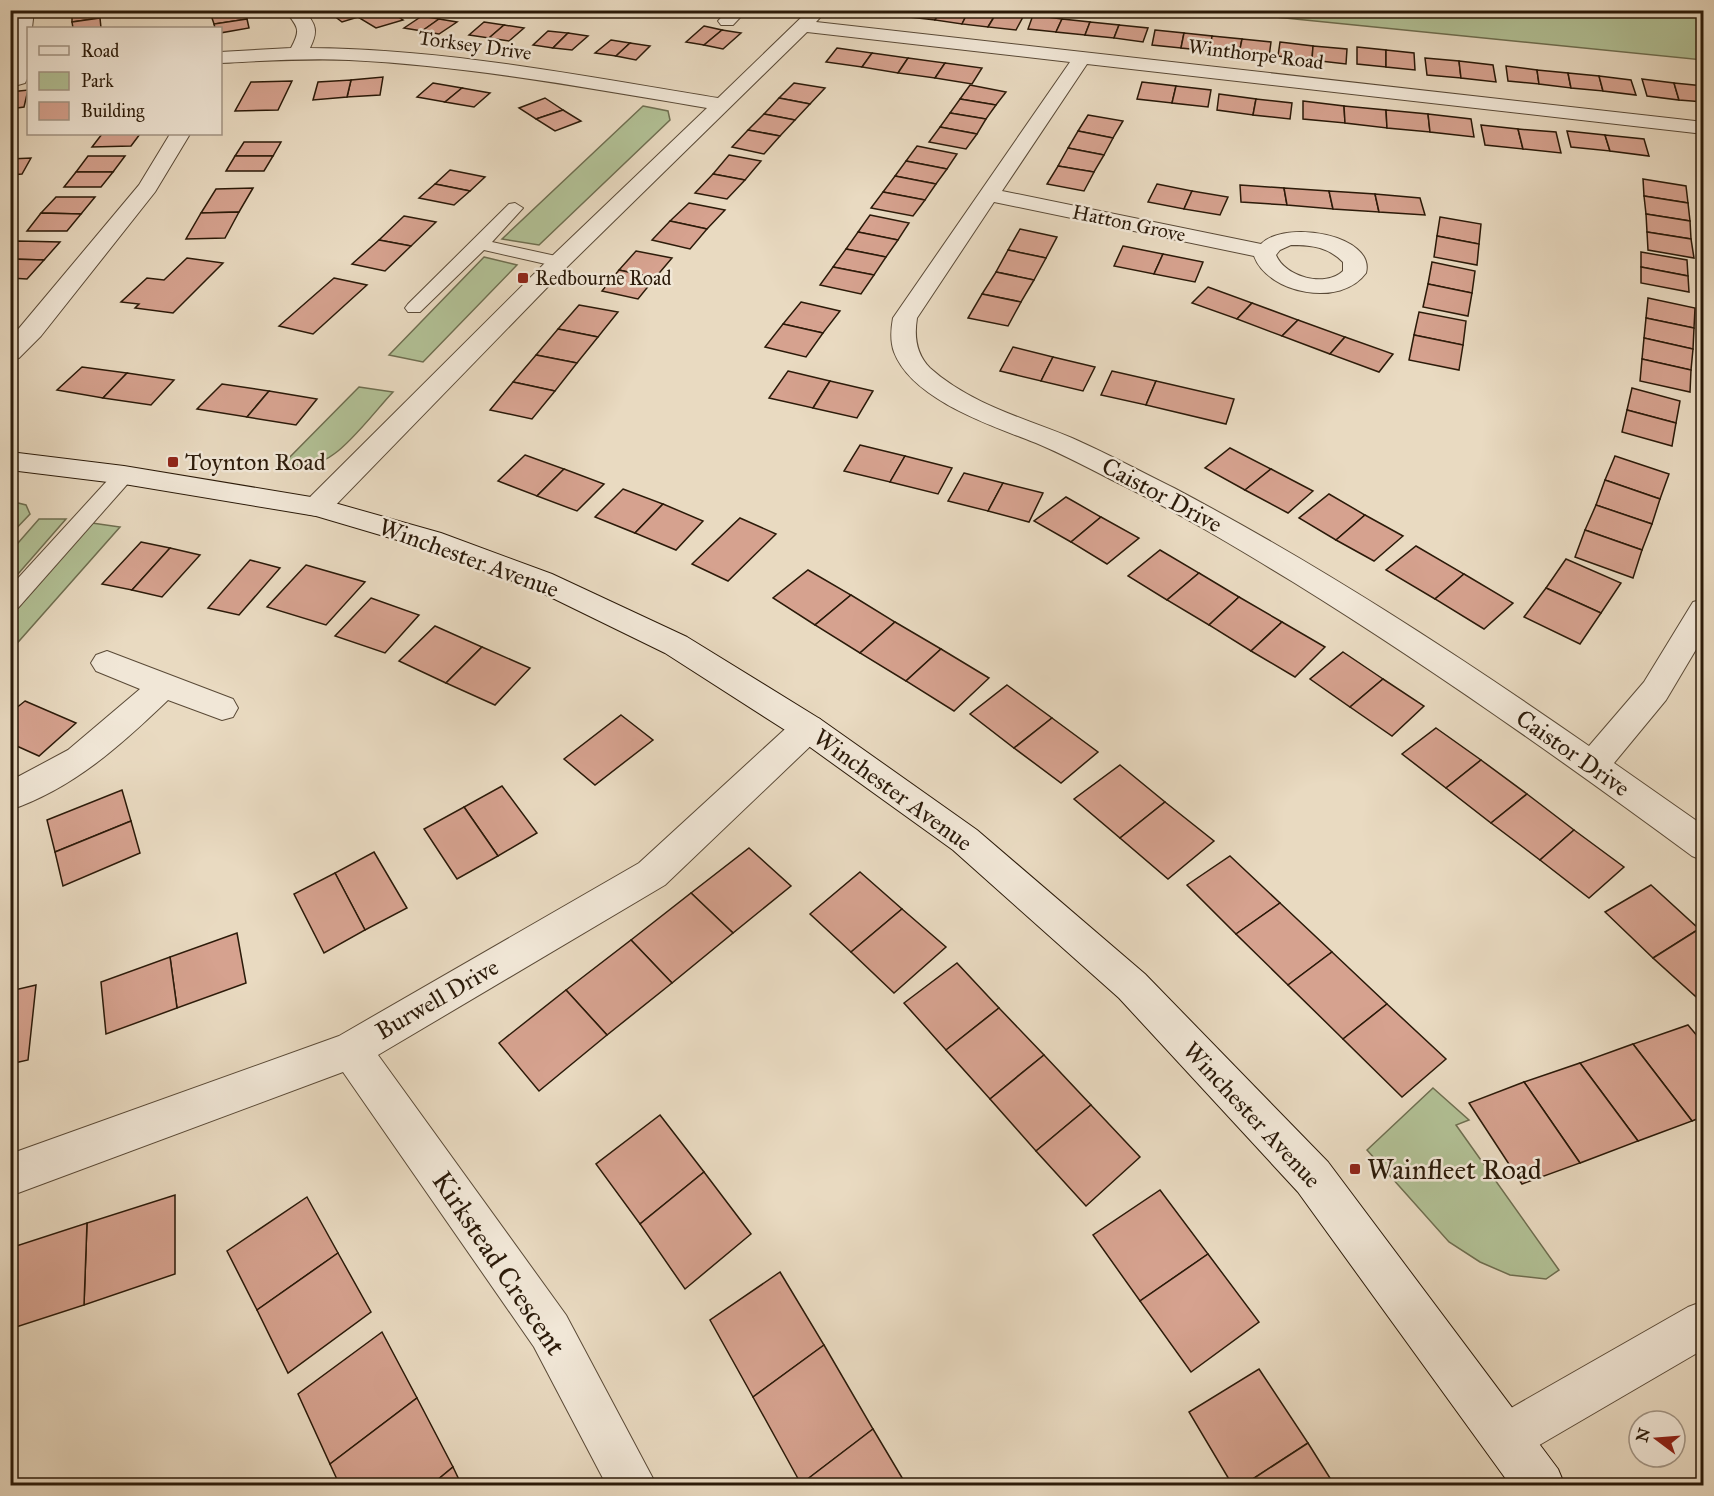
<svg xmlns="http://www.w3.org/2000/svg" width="1714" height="1496" font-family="'IM FELL Great Primer',serif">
<rect width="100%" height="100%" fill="#e9dac1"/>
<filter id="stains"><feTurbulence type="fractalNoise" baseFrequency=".00333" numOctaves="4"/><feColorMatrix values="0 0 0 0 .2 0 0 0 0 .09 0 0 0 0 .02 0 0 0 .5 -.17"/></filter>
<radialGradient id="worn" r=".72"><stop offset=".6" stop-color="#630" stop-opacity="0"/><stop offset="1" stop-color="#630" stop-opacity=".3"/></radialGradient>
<g fill="#b2c196" stroke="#6e6e50" stroke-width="1.5">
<polygon points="1216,11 1703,11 1703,60"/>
<polygon points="643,106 668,111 670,120 539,245 502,239"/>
<polygon points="484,257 517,265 423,362 389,355"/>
<path d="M359 387 393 392C377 409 352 442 334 454 319 466 298 467 280 467Z"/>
<polygon points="10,501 26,505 30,514 11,534"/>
<polygon points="39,519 66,519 11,582 11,551"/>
<polygon points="92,523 120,527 12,649 11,616"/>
<polygon points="1433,1088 1469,1120 1456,1125 1559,1270 1546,1279 1510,1275 1480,1262 1449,1242 1367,1150"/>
</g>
<g fill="#d6a28f" stroke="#2b1a09" stroke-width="1.5">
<polygon points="72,10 100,10 100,18 72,22"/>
<polygon points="245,10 247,19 214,24 211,15"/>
<polygon points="347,10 397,10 391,12 403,20 376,28 358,17 342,22 333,15"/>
<polygon points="913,10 941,10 935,20 908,17"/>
<polygon points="941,10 969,10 962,24 935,20"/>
<polygon points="969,10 988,10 997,12 988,27 962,24"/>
<polygon points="997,12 1024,15 1016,30 988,27"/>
<polygon points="1033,15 1062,19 1056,32 1028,29"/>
<polygon points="422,16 439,19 422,31 404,28"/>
<polygon points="100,18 101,28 73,28 72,22"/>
<polygon points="247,19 249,28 220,33 220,28 215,28 214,24"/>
<polygon points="439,19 457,22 439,34 422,31"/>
<polygon points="1062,19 1090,22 1085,35 1056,32"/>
<polygon points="484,22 504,25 489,38 469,35"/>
<polygon points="1090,22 1119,25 1114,38 1085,35"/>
<polygon points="504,25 524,28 509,41 489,38"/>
<polygon points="1119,25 1148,28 1143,42 1114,38"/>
<polygon points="704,26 722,30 704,45 686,42"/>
<polygon points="722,30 741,33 723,49 704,45"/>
<polygon points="1155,30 1184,33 1181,48 1152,45"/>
<polygon points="548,31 568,33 553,48 533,45"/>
<polygon points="568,33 588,36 572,50 553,48"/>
<polygon points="1184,33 1212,36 1210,51 1181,48"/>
<polygon points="1212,36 1242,39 1239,54 1210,51"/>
<polygon points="1242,39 1271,42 1269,57 1239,54"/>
<polygon points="611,40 630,43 616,56 595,53"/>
<polygon points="1280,42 1313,46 1312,60 1278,56"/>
<polygon points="630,43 650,46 636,60 616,56"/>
<polygon points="1313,46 1347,49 1346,64 1312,60"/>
<polygon points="1357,47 1386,50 1386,67 1357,64"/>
<polygon points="837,48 872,53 862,67 826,62"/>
<polygon points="1386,50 1414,53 1415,70 1386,67"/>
<polygon points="872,53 908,58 898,73 862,67"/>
<polygon points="908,58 945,63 935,78 898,73"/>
<polygon points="1425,58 1459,61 1461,78 1427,75"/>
<polygon points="1459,61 1493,65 1496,82 1461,78"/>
<polygon points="945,63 982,68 972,84 935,78"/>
<polygon points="1506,66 1537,70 1539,84 1508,81"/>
<polygon points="1537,70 1568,73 1571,88 1539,84"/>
<polygon points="1568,73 1599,76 1603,91 1571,88"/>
<polygon points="1599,76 1631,80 1636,95 1603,91"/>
<polygon points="383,77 380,95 347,97 351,80"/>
<polygon points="1642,79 1674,83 1679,100 1647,96"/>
<polygon points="351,80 347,97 313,100 318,82"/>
<polygon points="292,81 278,110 235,111 251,82"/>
<polygon points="1142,82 1176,86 1172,103 1137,99"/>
<polygon points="433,83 462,88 445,102 417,97"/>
<polygon points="794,83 825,88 810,104 779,98"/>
<polygon points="1674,83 1704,86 1704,102 1679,100"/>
<polygon points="970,85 1006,92 996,105 960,99"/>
<polygon points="1176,86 1211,90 1208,107 1172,103"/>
<polygon points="462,88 490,93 474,107 445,102"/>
<polygon points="28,90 24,107 10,109 10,92"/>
<polygon points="1219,94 1256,99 1253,115 1217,110"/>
<polygon points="545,98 563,110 536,119 519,108"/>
<polygon points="779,98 810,104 795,120 764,114"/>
<polygon points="960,99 996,105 986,119 950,113"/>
<polygon points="1256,99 1292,103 1290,119 1253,115"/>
<polygon points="1303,101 1344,106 1345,123 1303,119"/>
<polygon points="1344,106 1386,110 1387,128 1345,123"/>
<polygon points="563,110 581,121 555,131 536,119"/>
<polygon points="1386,110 1428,114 1430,132 1387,128"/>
<polygon points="950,113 986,119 977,134 940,127"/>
<polygon points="764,114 795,120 780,136 748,130"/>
<polygon points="1428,114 1471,119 1474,137 1430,132"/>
<polygon points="1088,115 1123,121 1113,138 1078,131"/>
<polygon points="1481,125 1518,129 1523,149 1485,145"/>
<polygon points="940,127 977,134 966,149 929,142"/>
<polygon points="1518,129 1556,132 1561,153 1523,149"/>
<polygon points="748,130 780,136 764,154 732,147"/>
<polygon points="1078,131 1113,138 1104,155 1068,148"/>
<polygon points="1567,131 1605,135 1610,151 1571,147"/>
<polygon points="102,134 140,134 131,146 92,147"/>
<polygon points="1605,135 1644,139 1649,156 1610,151"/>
<polygon points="244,142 281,142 273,156 235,156"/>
<polygon points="917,146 957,154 947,169 906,161"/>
<polygon points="1068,148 1104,155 1094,172 1058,166"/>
<polygon points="729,155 761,161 745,180 713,174"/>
<polygon points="88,156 125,156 113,172 76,172"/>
<polygon points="235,156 273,156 264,171 226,171"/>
<polygon points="31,158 22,174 10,175 10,159"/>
<polygon points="906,161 947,169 936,184 895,176"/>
<polygon points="1058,166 1094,172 1084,191 1047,184"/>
<polygon points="450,170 485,177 470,191 435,184"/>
<polygon points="76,172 113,172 101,187 64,187"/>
<polygon points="713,174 745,180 727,199 695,193"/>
<polygon points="895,176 936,184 925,200 883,192"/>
<polygon points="1643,179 1686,186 1688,203 1644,196"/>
<polygon points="435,184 470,191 454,205 419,198"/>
<polygon points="1157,184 1192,191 1184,209 1148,202"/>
<polygon points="1240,185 1284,188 1287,205 1241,202"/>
<polygon points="253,188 239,212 201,213 216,189"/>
<polygon points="1284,188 1329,191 1333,209 1287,205"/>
<polygon points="1192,191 1228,197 1220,215 1184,209"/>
<polygon points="1329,191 1375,194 1379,212 1333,209"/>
<polygon points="883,192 925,200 913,216 871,208"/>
<polygon points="1375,194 1420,198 1425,215 1379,212"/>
<polygon points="1644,196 1688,203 1690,221 1646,214"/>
<polygon points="56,197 95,197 81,214 41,213"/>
<polygon points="689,203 725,210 707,229 670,221"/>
<polygon points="239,212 225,238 186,239 201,213"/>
<polygon points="41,213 81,214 67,231 27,231"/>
<polygon points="1646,214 1690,221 1691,239 1647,232"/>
<polygon points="870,215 909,223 898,240 858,232"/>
<polygon points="404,216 436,222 411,246 379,240"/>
<polygon points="1440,217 1481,224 1479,244 1437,236"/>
<polygon points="670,221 707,229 690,249 652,240"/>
<polygon points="1020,229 1057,237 1046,258 1008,250"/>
<polygon points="858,232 898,240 886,257 846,249"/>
<polygon points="1647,232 1691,239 1694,258 1648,250"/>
<polygon points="1437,236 1479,244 1477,265 1434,257"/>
<polygon points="379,240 411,246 385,271 352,264"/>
<polygon points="17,241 60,242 44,260 10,259 10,248"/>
<polygon points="1123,246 1163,254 1154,274 1114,266"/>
<polygon points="846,249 886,257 874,275 833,267"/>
<polygon points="1008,250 1046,258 1034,280 996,272"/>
<polygon points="636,251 672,258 655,278 619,270"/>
<polygon points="1641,252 1687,260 1688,276 1641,267"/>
<polygon points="1163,254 1203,262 1195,282 1154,274"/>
<polygon points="187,258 223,263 173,313 135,308 139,304 121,302 147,278 164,280"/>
<polygon points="10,259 44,260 27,279 10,278"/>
<polygon points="1432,262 1475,271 1472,293 1428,284"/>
<polygon points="833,267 874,275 861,294 820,285"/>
<polygon points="1641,267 1688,276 1689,292 1641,283"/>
<polygon points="619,270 655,278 638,299 602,291"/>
<polygon points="996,272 1034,280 1021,302 982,294"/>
<polygon points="334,278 367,285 313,334 279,326"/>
<polygon points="1428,284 1472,293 1468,316 1423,307"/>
<polygon points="1208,287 1252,303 1237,319 1192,303"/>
<polygon points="982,294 1021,302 1008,326 968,318"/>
<polygon points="1648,298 1695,308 1694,328 1646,318"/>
<polygon points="801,302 840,311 823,333 783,324"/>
<polygon points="1252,303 1298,320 1282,336 1237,319"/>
<polygon points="579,305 618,312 598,337 558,329"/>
<polygon points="1419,312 1466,321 1463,345 1414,335"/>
<polygon points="1646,318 1694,328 1693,349 1644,338"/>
<polygon points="1298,320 1345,337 1330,354 1282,336"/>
<polygon points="783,324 823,333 806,357 765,347"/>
<polygon points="558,329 598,337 577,363 536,355"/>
<polygon points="1414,335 1463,345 1459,370 1409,360"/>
<polygon points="1345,337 1393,354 1379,372 1330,354"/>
<polygon points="1644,338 1693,349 1691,370 1642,359"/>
<polygon points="1013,347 1053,357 1041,381 1000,371"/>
<polygon points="536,355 577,363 555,391 513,382"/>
<polygon points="1053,357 1095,367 1083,391 1041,381"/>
<polygon points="1642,359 1691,370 1690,392 1640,381"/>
<polygon points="82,367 127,373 103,398 57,390"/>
<polygon points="788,371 830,381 813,408 769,398"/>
<polygon points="1112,371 1156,381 1146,405 1101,395"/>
<polygon points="127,373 174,380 151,405 103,398"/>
<polygon points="830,381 873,391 857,418 813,408"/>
<polygon points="1156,381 1234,399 1226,424 1146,405"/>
<polygon points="513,382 555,391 532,419 490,410"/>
<polygon points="222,384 269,391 247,417 197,409"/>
<polygon points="1632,388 1680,401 1676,423 1627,410"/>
<polygon points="269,391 317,399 296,425 247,417"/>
<polygon points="1627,410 1676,423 1672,446 1622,432"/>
<polygon points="860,445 905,456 890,482 844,471"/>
<polygon points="1230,448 1271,469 1245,490 1205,468"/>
<polygon points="525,455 564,469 537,496 498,481"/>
<polygon points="905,456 952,468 938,494 890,482"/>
<polygon points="1615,456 1669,474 1660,499 1605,480"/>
<polygon points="564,469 604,484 577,511 537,496"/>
<polygon points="1271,469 1313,491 1288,513 1245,490"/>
<polygon points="964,473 1003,483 988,511 948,501"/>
<polygon points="1605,480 1660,499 1652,524 1596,505"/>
<polygon points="1003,483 1043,493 1029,522 988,511"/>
<polygon points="623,489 663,504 635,533 595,517"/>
<polygon points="1329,494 1365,515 1336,540 1299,518"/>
<polygon points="1066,497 1101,517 1071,542 1034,521"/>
<polygon points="663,504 703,521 676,550 635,533"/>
<polygon points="1596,505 1652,524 1642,550 1585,530"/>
<polygon points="1365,515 1403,536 1374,561 1336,540"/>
<polygon points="1101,517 1139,538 1107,564 1071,542"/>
<polygon points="740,518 776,534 728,581 692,564"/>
<polygon points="1585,530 1642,550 1633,578 1575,557"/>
<polygon points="141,542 170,548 132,590 102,584"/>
<polygon points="1416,546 1464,574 1435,599 1386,570"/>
<polygon points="170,548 200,555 162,597 132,590"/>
<polygon points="1160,550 1199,573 1167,600 1128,576"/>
<polygon points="1566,559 1621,583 1601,613 1546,588"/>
<polygon points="250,560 280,568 239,615 208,608"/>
<polygon points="306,565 365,582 326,625 267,607"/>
<polygon points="808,570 851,595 815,625 773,598"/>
<polygon points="1199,573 1239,597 1209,625 1167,600"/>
<polygon points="1464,574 1513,603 1484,629 1435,599"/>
<polygon points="1546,588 1601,613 1580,644 1524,617"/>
<polygon points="851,595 895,622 860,653 815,625"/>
<polygon points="1239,597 1282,622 1251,651 1209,625"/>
<polygon points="371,598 419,615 385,653 335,636"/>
<polygon points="895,622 941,649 906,681 860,653"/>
<polygon points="1282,622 1325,647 1295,677 1251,651"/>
<polygon points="435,626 482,647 446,683 399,661"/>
<polygon points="482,647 530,668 495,705 446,683"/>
<polygon points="941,649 989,678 954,711 906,681"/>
<polygon points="1343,652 1383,679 1350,707 1310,679"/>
<polygon points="1383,679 1424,706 1392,736 1350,707"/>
<polygon points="1007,685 1052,718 1014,748 970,714"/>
<polygon points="25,701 76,723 39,756 10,743 10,713"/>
<polygon points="621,715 653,740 595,785 564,759"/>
<polygon points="1052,718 1098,752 1061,783 1014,748"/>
<polygon points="1436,728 1481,760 1446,788 1402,754"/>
<polygon points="1481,760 1527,794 1491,823 1446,788"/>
<polygon points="1120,765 1165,802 1120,838 1074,799"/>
<polygon points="502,786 537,833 498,856 464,807"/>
<polygon points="122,790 131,821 55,852 47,820"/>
<polygon points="1527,794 1574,830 1540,860 1491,823"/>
<polygon points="1165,802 1214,841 1168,879 1120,838"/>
<polygon points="464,807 498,856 457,879 424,829"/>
<polygon points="131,821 140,853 63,886 55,852"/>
<polygon points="1574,830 1624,867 1589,898 1540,860"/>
<polygon points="749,848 791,886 733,933 691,893"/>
<polygon points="374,852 407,908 365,930 335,873"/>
<polygon points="1230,856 1280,903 1236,934 1187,885"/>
<polygon points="860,872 902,909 851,952 810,914"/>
<polygon points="335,873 365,930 324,953 294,894"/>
<polygon points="1651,885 1699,929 1653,958 1605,912"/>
<polygon points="691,893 733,933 672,983 631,940"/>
<polygon points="1280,903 1332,952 1288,985 1236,934"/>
<polygon points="902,909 946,947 894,993 851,952"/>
<polygon points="1699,929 1704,932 1704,1004 1653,958"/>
<polygon points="237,933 246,983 177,1008 170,957"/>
<polygon points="631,940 672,983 607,1035 566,990"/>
<polygon points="1332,952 1387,1004 1343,1039 1288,985"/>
<polygon points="170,957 177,1008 106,1034 101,982"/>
<polygon points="957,963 999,1008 946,1050 904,1003"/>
<polygon points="36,985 28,1060 10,1064 10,991"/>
<polygon points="566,990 607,1035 539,1091 499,1043"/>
<polygon points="1387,1004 1446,1059 1402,1097 1343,1039"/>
<polygon points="999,1008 1044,1055 990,1099 946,1050"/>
<polygon points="1688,1025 1704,1044 1704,1116 1692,1121 1633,1044"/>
<polygon points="1633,1044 1692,1121 1638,1141 1580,1063"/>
<polygon points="1044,1055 1091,1105 1036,1151 990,1099"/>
<polygon points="1580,1063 1638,1141 1580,1163 1524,1082"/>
<polygon points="1524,1082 1580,1163 1522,1184 1469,1103"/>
<polygon points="1091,1105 1140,1157 1086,1206 1036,1151"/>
<polygon points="660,1115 704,1172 640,1224 596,1164"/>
<polygon points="704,1172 751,1234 685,1289 640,1224"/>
<polygon points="1160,1190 1208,1254 1140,1301 1093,1235"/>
<polygon points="175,1195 175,1274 84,1305 87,1223"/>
<polygon points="307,1197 338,1253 257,1310 227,1251"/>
<polygon points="87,1223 84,1305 10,1329 10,1248"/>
<polygon points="338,1253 371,1312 288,1373 257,1310"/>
<polygon points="1208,1254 1259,1322 1191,1372 1140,1301"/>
<polygon points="780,1272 824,1345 753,1397 710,1320"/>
<polygon points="382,1332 417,1398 330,1464 298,1394"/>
<polygon points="824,1345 873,1429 801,1484 753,1397"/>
<polygon points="1259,1369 1308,1443 1242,1486 1233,1486 1189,1412"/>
<polygon points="417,1398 453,1467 430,1486 340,1486 330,1464"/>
<polygon points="873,1429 907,1486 801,1486 801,1484"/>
<polygon points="1308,1443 1335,1486 1242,1486"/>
<polygon points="453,1467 462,1486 430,1486"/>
</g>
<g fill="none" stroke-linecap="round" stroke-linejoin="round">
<g stroke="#5a4a37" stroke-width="2">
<g id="lane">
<polygon points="515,203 523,208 492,242 565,258 568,262 565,266 559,267 484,250 420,312 408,312 405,308 408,304 509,204"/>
<polygon points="124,468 131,470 135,475 131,480 18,608 10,610 10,587 117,470"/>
</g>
</g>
<g stroke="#5a4a37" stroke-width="2">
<g id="street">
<polygon points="16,10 34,10 32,28 28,28 27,79 25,83 18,85 10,82"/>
<path d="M285 10H303C317 24 318 32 310 48 447 49 582 76 718 98L809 10H827L816 22 1704 122V134L1087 64 1002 191 1261 244C1285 219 1376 235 1366 273 1341 308 1268 294 1254 256L994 202 917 318C914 337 916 354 930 368 970 404 1024 418 1072 438 1106 453 1140 471 1174 488 1318 564 1455 653 1589 746L1644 682 1693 602 1704 599V636L1666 700 1614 763 1704 826V861L1692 856C1562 760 1430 667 1293 582 1234 546 1174 510 1112 480 1087 467 1062 454 1036 443 993 426 912 400 894 352 890 341 891 329 893 318L1070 62 807 32 567 267 327 514 317 516 307 514 303 507 307 500 551 257 707 108C588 88 469 66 349 60 306 58 263 61 220 63V52L291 48C302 28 297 27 285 10ZM1291 245C1312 245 1328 247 1343 262V271C1325 288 1285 277 1276 255L1280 250Z"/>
<polygon points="728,10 747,10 733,25 721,25 718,21"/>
<polygon points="170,134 190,134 155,192 41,336 19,358 10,360 10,339 139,185"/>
<path d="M107 651 233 699 238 708 233 717 222 720 168 700C121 745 74 788 10 810V781L68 750 140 689 96 671 91 663 96 655Z"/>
<polygon points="808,715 820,719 824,728 820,737 665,885 378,1055 566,1315 657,1486 607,1486 534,1347 343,1072 10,1196 10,1154 339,1036 639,863 796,719"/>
<polygon points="1704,1301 1704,1349 1524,1454 1507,1461 1490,1454 1483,1437 1490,1420 1688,1307"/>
</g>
</g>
<g stroke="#2b1a09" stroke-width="2">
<polygon id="secondary" points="10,452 124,466 317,498 441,533 552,574 687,637 820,719 977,830 1145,974 1328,1162 1558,1469 1565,1486 1511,1486 1298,1192 1119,998 953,850 796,737 665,653 532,588 421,547 316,516 124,484 10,470"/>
</g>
<use href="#lane" fill="#f1e7d7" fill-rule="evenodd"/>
<use href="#street" fill="#f1e7d7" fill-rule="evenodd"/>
<use href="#secondary" fill="#f1e7d7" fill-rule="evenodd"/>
</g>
<g fill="#8f2418" stroke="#f1e7d7" stroke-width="2">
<rect x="517" y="272" width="12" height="12" rx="3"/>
<rect x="167" y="456" width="12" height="12" rx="3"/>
<rect x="1349" y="1163" width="12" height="12" rx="3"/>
</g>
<g text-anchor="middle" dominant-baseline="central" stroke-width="5" stroke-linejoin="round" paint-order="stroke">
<g font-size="20" fill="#2b1a09" stroke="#f1e7d7">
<text transform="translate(475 45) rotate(8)">Torksey Drive</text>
<text transform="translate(1256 54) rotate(7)">Winthorpe Road</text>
<text transform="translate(1129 223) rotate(12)">Hatton Grove</text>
</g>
<g font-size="20" fill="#2b1a09" stroke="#f1e7d7" text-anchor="start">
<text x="535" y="278">Redbourne Road</text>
</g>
<g font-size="24" fill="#2b1a09" stroke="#f1e7d7" text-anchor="start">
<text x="185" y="462">Toynton Road</text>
</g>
<g font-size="24" fill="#2b1a09" stroke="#f1e7d7">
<text transform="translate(1162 495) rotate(28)">Caistor Drive</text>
<text transform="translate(469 558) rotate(20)">Winchester Avenue</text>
<text transform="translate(1573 753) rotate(35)">Caistor Drive</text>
<text transform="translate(893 790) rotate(36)">Winchester Avenue</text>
<text transform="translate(437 999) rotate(-30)">Burwell Drive</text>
<text transform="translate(1252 1115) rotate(47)">Winchester Avenue</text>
</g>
<g font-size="28" fill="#2b1a09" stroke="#f1e7d7" text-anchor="start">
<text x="1367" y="1169">Wainfleet Road</text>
</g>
<g font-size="28" fill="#2b1a09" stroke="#f1e7d7">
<text transform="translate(499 1263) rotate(56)">Kirkstead Crescent</text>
</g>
</g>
<rect width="1714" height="1496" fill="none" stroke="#e9dac1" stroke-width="36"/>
<rect x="12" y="12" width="1690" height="1472" fill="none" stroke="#2b1a09" stroke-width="3"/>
<rect x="18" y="18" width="1678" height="1460" fill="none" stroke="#2b1a09" stroke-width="1.5"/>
<rect x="27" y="27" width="195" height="108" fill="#f1e7d7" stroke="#a29585" stroke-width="1.5"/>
<rect x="39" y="46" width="30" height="9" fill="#f1e7d7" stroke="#a29585" stroke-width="1.5"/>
<text x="81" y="57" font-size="18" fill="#2b1a09">Road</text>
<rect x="39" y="72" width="30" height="18" fill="#b2c196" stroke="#a29585" stroke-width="1.5"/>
<text x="81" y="87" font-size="18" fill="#2b1a09">Park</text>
<rect x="39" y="102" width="30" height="18" fill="#d6a28f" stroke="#a29585" stroke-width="1.5"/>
<text x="81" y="117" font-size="18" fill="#2b1a09">Building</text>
<g transform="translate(1657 1439) rotate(286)"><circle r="28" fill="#f1e7d7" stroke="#a29585" stroke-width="1.5"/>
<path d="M0-4.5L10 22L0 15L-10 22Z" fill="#8f2418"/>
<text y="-9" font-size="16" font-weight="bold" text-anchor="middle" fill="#2b1a09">N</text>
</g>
<rect width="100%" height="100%" filter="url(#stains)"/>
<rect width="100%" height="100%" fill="url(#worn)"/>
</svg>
